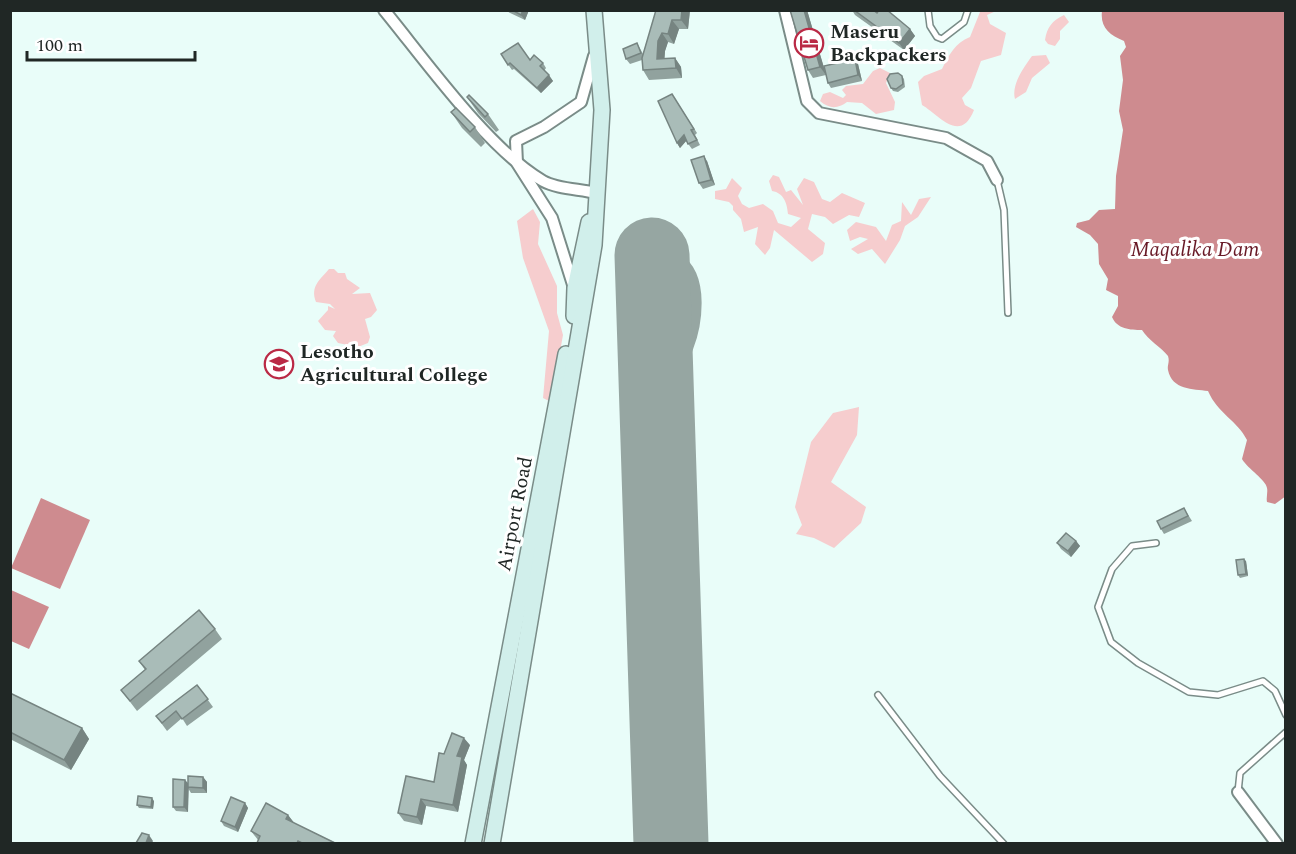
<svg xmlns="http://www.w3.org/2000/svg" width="1296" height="854" font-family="Spectral,serif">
<rect width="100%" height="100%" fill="#e9fdf9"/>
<g fill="#f6cdce">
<path d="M976 11H996L987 15 990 24 1006 33 1001 55 981 61 971 88 962 98 965 105 974 110C960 145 938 114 922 105L918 82 924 76 942 69C949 55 955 43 970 37L980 12Z"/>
<path d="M1064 15 1069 22 1060 31V39L1055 46 1048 44 1045 40C1047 27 1052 21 1064 15Z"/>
<path d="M1046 55 1050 63 1032 78 1026 92 1015 99C1011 85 1024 67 1032 56Z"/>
<path d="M880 68 890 73 886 83 895 102 894 110 876 114 862 103 847 102C838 109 829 109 820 101L823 94 830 92 843 98 846 95 842 90 846 86 863 84 873 71Z"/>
<path d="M773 175 779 177 786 192 791 190 803 205 797 189 804 178 814 182 822 199 830 202 842 193 865 203 859 217 849 215 833 224 825 217 812 214 808 229 825 243 823 254 812 262 774 230 770 248 765 255 755 244 758 227 744 232 741 219 733 210V206L729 202 715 199V191L726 189 732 178 742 188 738 196 742 204 749 208 763 204 773 211 778 223 791 227 801 218 788 214C787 203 784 193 772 191L769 181Z"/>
<polygon points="931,197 918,217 905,226 900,240 885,264 872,249 858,254 851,249 868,239 860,237 850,241 847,230 856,222 876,227 886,241 892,225 901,221 902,202 911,215 919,199"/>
<polygon points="533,209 540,222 538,244 557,286 557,313 563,335 551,402 543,398 549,331 523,258 517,221"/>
<path d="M329 269H334L338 273H345L347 279 360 288 352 294 370 293 377 310 371 317 365 319 370 337 368 343 358 347 338 343 333 336 336 331 325 330 318 321 328 310V306L335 309 330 304 316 302C310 286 320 280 329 269Z"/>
<polygon points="859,407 857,435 831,482 866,507 861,523 834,548 814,538 796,534 802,525 795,507 811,442 833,413"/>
</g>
<g fill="#ce8b8f">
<path d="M1102 11H1285L1286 496 1275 504 1267 502C1266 497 1268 493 1267 488 1266 480 1248 469 1242 459L1247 440C1237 420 1218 414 1208 391 1193 389 1172 390 1168 370 1167 365 1170 362 1168 356 1161 347 1148 340 1142 330 1130 330 1117 329 1112 317L1118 306V296L1106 290 1108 279 1099 264 1098 244 1090 235 1076 227 1077 223 1089 220 1099 210 1115 209 1116 176 1123 130 1119 111 1123 80 1120 56 1126 47 1124 41C1109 35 1100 27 1102 11Z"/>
<polygon points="41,498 90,520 60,589 11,568"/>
<polygon points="11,590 49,607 29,649 11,641"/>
</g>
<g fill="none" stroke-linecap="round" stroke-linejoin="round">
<path stroke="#96a6a2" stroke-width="30" d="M655 343 644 307 634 286 640 269C650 263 660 260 671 266 694 279 687 324 679 344 675 356 668 366 664 378 660 389 659 402 657 414"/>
<polyline stroke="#96a6a2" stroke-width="75" points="652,255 671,844"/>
<g stroke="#7a8c88" stroke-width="8">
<g id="lane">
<polyline points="928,10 930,26 937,37 942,39 964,22 968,10"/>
<polyline points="997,180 1004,210 1008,313"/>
<polyline points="1156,543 1132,546 1112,569 1098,607 1111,642 1138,663 1189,692 1218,695 1263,681 1275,691 1286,715"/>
<polyline points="878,695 940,776 1004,844"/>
<polyline points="1238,792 1240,773 1286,732"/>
</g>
</g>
<g stroke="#7a8c88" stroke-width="14">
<g id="street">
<path d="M384 10C425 60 489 150 543 181 557 189 580 189 596 193"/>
<polyline points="785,10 807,101 819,113 946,138 987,161 997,180"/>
<polyline points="574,288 552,218 517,163 516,141 544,127 581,102 594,56"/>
<polyline points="1238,792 1277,844"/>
</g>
</g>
<g stroke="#7a8c88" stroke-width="18">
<g id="secondary">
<polyline points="574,316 575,288 589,222"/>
<polyline points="473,844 566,354"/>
<polyline points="492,844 594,245 602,110 594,10"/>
</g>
</g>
<use href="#lane" stroke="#fff" stroke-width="5"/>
<use href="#street" stroke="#fff" stroke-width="10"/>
<use href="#secondary" stroke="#d1efeb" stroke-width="15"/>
</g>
<g fill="#91a29e">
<polygon points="504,10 529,10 525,20"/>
<polygon points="656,10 690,10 688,29 679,29 674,44 668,42 665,51 664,59 675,58 681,67 682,78 649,80 643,70 642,60 630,64 626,59 637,43 643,54"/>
<polygon points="790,10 807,10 825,71 858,64 862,81 831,88 828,83 826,75 813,78 808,70"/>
<polygon points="852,10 873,10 877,13 910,29 915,36 904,50 855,15"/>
<polygon points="501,54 543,63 546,68 544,71 553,81 541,93 514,69 512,70"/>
<polygon points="902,76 904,79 905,87 898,92 893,91 891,88"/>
<polygon points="672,94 697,133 695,135 700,145 692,149 686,141 680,148 677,143"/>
<polygon points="467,97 488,114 499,130 496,132 478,113"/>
<polygon points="451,112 475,127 485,143 481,147 462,128"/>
<polygon points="707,161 715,185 703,189 699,183"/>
<polygon points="1187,513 1192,521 1164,534 1161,529"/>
<polygon points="1076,541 1080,546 1071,557 1061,549 1057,543"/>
<polygon points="1246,561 1248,576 1240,578 1238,575"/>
<polygon points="215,629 222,639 137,711 121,690 145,670 139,661"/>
<polygon points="197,685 213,707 187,726 182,718 167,731 156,716"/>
<polygon points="10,693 82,728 89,739 71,770 10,739"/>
<polygon points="470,745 464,760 467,765 458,812 426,806 422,825 404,821 398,813 434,782 444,754"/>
<polygon points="203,777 207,782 207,793 191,793 188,788 188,812 176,811 173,807 188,783"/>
<polygon points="154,801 153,809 139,808 137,805"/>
<polygon points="245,803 248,808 238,832 224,826 221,821"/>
<polygon points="288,815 294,823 336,843 257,843 258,840 251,831"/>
</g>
<g fill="#768481">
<polygon points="523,10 529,10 525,20 521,15"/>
<polygon points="682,10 690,10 688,29 681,20"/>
<polygon points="804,10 807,10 826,75 820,67"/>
<polygon points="672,20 679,29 674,44 668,34"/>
<polygon points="910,29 915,36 904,50 899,43"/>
<polygon points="662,33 668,42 665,51 664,68 657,59 658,41"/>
<polygon points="675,58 681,67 682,78 676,68"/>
<polygon points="855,59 858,64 862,81 858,75"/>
<polygon points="549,75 553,81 541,93 537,88"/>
<polygon points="684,135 687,140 680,148 677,143"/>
<polygon points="704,156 707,161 715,185 711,180"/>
<polygon points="1076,541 1080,546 1071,557 1068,551"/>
<polygon points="1244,559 1246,561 1248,576 1246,574"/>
<polygon points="82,728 89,739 71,770 64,760"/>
<polygon points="464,738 470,745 464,760 467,765 458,812 453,805 457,756"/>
<polygon points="203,777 207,782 207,793 203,788"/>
<polygon points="185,780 189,784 188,812 184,807"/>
<polygon points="152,798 154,801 153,809 151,807"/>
<polygon points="421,799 426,806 422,825 417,817"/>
<polygon points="245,803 248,808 238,832 235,827"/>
<polygon points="288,815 295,824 286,819"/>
<polygon points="149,835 153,841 152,843 146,843"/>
</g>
<g fill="#a9bcb8" stroke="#768481" stroke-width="1.5">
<polygon points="512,10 523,10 521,15"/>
<polygon points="656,10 682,10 681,20 672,20 668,34 662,33 658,41 657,59 675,58 676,68 643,70 642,58"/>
<polygon points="790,10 804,10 820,67 808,70"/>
<polygon points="854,10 873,10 877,13 879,10 887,10 910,29 899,43"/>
<polygon points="518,43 530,60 534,55 543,63 540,66 549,75 537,88 510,63 508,65 501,54"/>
<polygon points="637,43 641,53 626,59 623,49"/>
<polygon points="855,59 858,75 828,83 824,66"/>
<polygon points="898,73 902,76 903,84 896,89 891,88 887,79 890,74"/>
<polygon points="672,94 694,129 691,130 697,140 688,144 684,135 677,143 658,101"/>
<polygon points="469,95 488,114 485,117 467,97"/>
<polygon points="456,108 475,127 470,132 451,112"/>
<polygon points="704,156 711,180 699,183 691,160"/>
<polygon points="1184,508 1188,516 1161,529 1157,521"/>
<polygon points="1066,533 1076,541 1068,551 1057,543"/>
<polygon points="1244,559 1246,574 1238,575 1236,560"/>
<polygon points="199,610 215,629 130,701 121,690 146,669 139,661"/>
<polygon points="197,685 208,699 182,719 176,711 162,723 156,716"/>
<polygon points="10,693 82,728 64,760 10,732"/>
<polygon points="452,733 464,738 457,756 462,757 453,805 421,799 417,817 398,813 406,776 434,782 439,753 444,754"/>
<polygon points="188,776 203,777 203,788 188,787"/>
<polygon points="173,779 185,780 184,807 173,807"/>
<polygon points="138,796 152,798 151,807 137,805"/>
<polygon points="231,797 245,803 235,827 221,821"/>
<polygon points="266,803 288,815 286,819 335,843 302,843 298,841 297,843 257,843 260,836 251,831"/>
<polygon points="142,833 149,835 146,843 136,843"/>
</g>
<defs>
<g id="hotel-ring" transform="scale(1.5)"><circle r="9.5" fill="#fff" stroke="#ba2945" stroke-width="1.5"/><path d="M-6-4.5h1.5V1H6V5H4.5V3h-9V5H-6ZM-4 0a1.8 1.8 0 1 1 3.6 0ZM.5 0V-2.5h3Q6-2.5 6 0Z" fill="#ba2945"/></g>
<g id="university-ring" transform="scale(1.5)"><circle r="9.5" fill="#fff" stroke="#ba2945" stroke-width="1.5"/><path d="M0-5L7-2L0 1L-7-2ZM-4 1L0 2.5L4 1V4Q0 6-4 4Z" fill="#ba2945"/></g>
</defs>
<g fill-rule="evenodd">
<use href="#hotel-ring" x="809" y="43"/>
<use href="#university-ring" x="279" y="364"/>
</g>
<g text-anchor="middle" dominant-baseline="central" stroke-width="6" stroke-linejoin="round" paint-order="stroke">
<g font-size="20" font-weight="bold" fill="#202725" stroke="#fff" text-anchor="start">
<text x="830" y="32">Maseru<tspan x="830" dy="23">Backpackers</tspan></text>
<text x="300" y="352">Lesotho<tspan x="300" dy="23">Agricultural College</tspan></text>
</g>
<g font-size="20" fill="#202725" stroke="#fff">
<text transform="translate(515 514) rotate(-79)">Airport Road</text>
</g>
<g font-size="21" font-style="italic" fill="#681926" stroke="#fff">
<text x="1195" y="250">Maqalika Dam</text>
</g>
</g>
<rect width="1296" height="854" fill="none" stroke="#202725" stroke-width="24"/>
<path d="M27 51v9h168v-9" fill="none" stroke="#202725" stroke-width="3"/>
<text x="36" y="51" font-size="18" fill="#202725" stroke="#ffffff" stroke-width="4.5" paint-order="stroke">100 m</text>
</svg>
